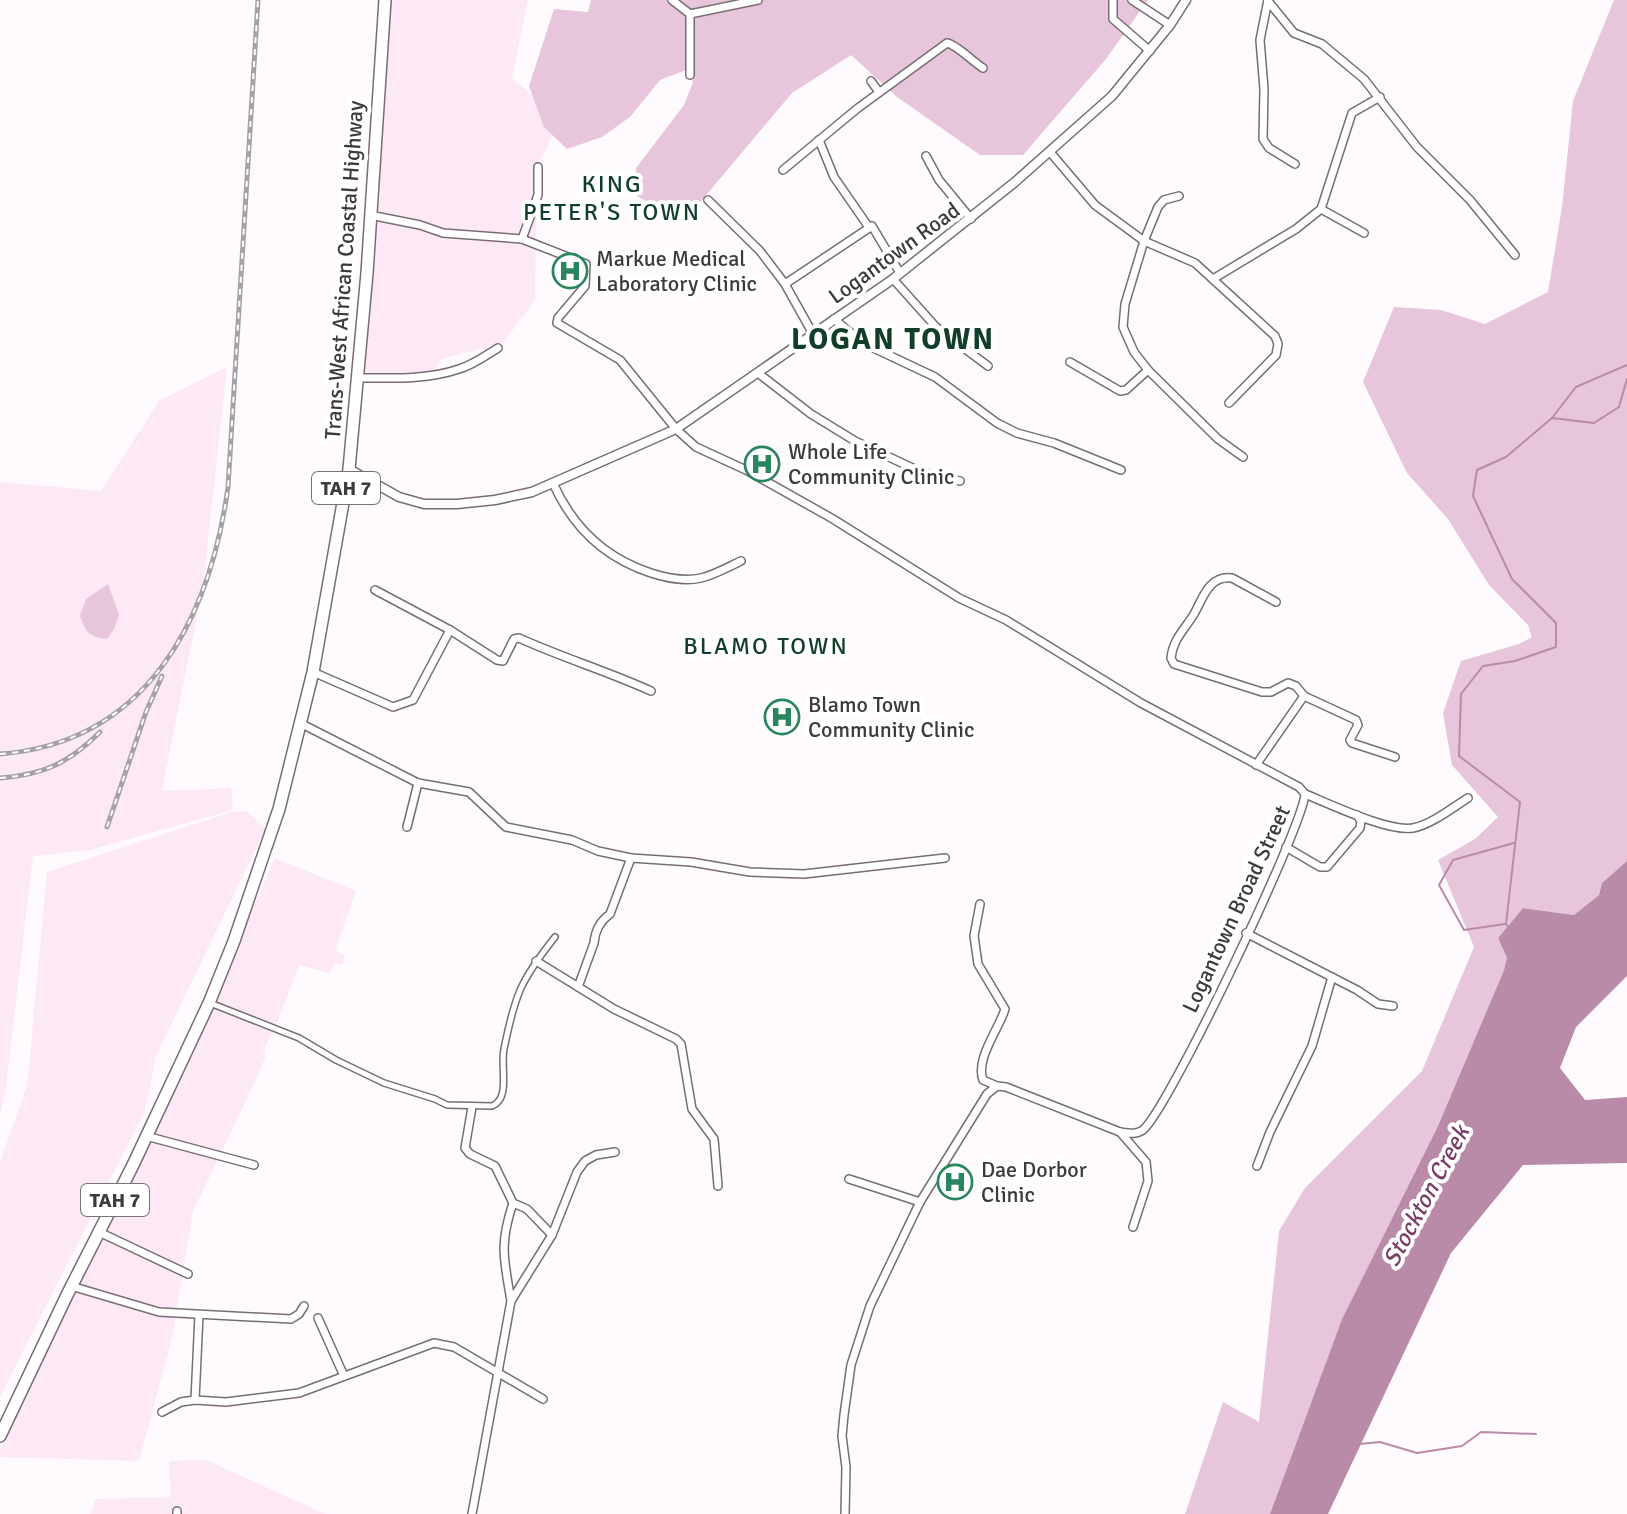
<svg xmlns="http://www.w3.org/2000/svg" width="1627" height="1514" font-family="Signika,sans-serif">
<rect width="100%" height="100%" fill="#fffafd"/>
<g fill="#fde9f6">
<polygon points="383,0 528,0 512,78 561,119 537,168 535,300 503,343 441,359 433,373 360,377"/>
<polygon points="227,367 203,587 162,791 231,788 233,810 90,850 33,856 6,1087 0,1114 0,482 101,491 159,401"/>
<polygon points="246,811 266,828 156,1056 145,1111 0,1397 0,1162 27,1086 47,872 232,812"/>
<polygon points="275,858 356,891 335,951 344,954 343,965 334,963 330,973 299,965 275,1028 265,1047 265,1058 248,1097 193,1211 172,1338 139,1461 0,1457 0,1450 154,1130"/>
<polygon points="206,1460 325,1514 91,1514 95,1499 171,1497 169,1461"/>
</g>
<g fill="#e7c5da">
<polygon points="591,0 1148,0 1106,59 1023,155 980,155 897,97 851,55 792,93 697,206 662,210 633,194 636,168 684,105 693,82 686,70 660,80 630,117 602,137 567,149 544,127 529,86 554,9 588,12"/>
<polygon points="1614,0 1627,0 1627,861 1602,883 1599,895 1574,915 1523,908 1498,938 1507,958 1504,970 1438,1126 1342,1319 1270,1514 1185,1514 1223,1402 1259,1422 1279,1231 1305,1188 1422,1071 1474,947 1438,860 1475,839 1498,817 1452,765 1443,713 1461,661 1519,644 1532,637 1528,625 1489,585 1448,519 1407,473 1363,382 1394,307 1441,310 1485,324 1548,292 1562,207 1573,101"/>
<path d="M108 584 119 615 114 629 107 639C89 637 86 633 80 616L86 599Z"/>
</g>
<polygon fill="#ba8ba9" points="1627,861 1627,976 1576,1027 1560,1068 1585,1100 1627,1097 1627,1163 1523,1165 1451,1253 1328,1514 1270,1514 1342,1319 1438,1126 1504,970 1507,958 1498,938 1523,908 1574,915 1599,895 1602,883"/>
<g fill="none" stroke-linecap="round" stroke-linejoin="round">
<g stroke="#ba8ba9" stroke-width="2">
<polyline points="1552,418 1576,387 1627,365"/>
<polyline points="1505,924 1464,930 1439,885 1453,860 1514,843"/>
<polyline points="1508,927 1506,924 1520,802 1459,756 1461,694 1483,666 1515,661 1556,647 1556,623 1512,579 1473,496 1477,470 1506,457 1552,418 1594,423 1619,407 1627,379"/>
<polyline points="1360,1444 1380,1442 1417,1453 1462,1446 1481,1432 1536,1434"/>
</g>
<g stroke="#786d74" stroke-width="8">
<path id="pedestrian" d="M210 1003 299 1038 336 1060 384 1083 435 1099 447 1105 492 1106C511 1099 500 1066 504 1049 515 995 520 981 555 937"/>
</g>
<g stroke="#786d74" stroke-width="10">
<g id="minor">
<polyline points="672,0 690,14 758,0"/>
<polyline points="1113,0 1113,19 1150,51"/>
<polyline points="1132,0 1170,25"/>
<polyline points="1268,0 1260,40 1264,89 1263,139 1269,148 1295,164"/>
<polyline points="1268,1 1294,33 1322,44 1364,79 1417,147 1470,200 1515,255"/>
<polyline points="690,75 690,14"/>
<polyline points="871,81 879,92"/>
<polyline points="819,140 834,177 868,226"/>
<polyline points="1050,152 1095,205 1144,241 1195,263 1275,336 1278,344 1276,355 1229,403"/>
<polyline points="926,156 939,180 971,219"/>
<path d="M783 170 858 108 947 43C957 45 972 61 983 68"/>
<polyline points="1179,196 1164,200 1158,207 1144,241 1125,304 1123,327 1134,352 1148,370 1218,439 1243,457"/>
<polyline points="708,200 760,251 785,284 813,334"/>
<polyline points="1321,209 1352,113 1380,97"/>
<path d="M370 215 420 225 443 233 522 239 586 264 585 286 558 318 557 323 620 360 676 429 696 447 746 470 833 519 959 598 1006 620 1141 703 1299 787 1305 794C1303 827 1168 1110 1143 1130 1136 1135 1128 1133 1120 1132L1006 1087 997 1086 987 1094 920 1202 870 1306 851 1365 844 1415 842 1436 846 1467 845 1514"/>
<polyline points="522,239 538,195 538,167"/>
<polyline points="893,279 936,327 988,366"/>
<polyline points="1213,279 1296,229 1321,209 1364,233"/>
<polyline points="785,284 872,226 900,273"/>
<polyline points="834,319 863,343 935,377 997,423 1017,433 1054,443 1121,470"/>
<polyline points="1070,362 1120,391 1126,390 1148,370"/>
<polyline points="758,373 811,414 855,441 921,472 960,481"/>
<path d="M358 378C391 378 427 380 459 369 473 365 485 356 498 348"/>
<path d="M553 483C573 528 605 558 651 573 667 578 684 582 701 578 714 575 728 567 741 561"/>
<path d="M375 590 450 630 497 660 503 661 514 639 519 638C563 658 607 671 651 691"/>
<path d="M1276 602 1232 578C1209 575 1203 598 1194 614 1185 629 1173 639 1171 658L1174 664 1262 692H1271L1288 683 1296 686 1304 696"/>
<polyline points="313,672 393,707 413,700 450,630"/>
<polyline points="300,723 418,783 469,792 506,827 572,840 598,851 631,858 691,862 750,872 804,874 945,858"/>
<polyline points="1256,765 1304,696 1356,720 1358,725 1350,740 1352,743 1395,757"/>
<path d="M1305 794C1330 804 1388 832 1413 828 1432 824 1452 808 1468 798"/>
<polyline points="407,827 418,783"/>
<polyline points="1286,847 1320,867 1327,867 1360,828 1361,821 1357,815"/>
<path d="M980 904 974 936 978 964 1005 1009C999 1029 975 1059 983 1080L997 1086"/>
<polyline points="1246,933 1357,990 1378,1004 1393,1006"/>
<polyline points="536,961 614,1009 676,1039 681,1044 692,1109 714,1139 718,1186"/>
<path d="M578 987 594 943C595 931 600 921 610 914L631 858"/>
<polyline points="472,1107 465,1148 470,1154 495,1166 513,1203 527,1209 552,1235"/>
<polyline points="1120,1132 1146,1162 1148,1181 1133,1227"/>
<polyline points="146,1136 254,1165"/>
<polyline points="1257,1166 1270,1132 1312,1046 1332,977"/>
<polyline points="849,1179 920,1202"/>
<polyline points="99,1232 188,1274"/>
<polyline points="71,1286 159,1312 291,1319 299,1314 304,1306"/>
<path d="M511 1301C504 1259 499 1245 513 1203"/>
<polyline points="318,1318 344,1376"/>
<polyline points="195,1400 199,1315"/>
<polyline points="162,1412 181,1402 195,1400 226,1402 299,1393 434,1343 454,1347 543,1399"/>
<polyline points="177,1511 177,1514"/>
<polyline points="472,1514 511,1301 552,1235 577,1172 585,1161 596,1155 615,1152"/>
</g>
</g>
<g stroke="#786d74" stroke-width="11">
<polyline id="tertiary" points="349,469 399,497 424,504 457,504 495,500 532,492 676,429 893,279 1015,182 1112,96 1170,25 1186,0"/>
</g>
<g stroke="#786d74" stroke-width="14">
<polyline id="trunk" points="0,1436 67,1295 133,1165 209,1003 234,941 279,809 313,672 349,469 367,273 385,0"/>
</g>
<use href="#pedestrian" stroke="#fff" stroke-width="5"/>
<use href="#minor" stroke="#fff" stroke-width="7"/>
<use href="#tertiary" stroke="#fff" stroke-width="8"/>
<use href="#trunk" stroke="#fff" stroke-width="11"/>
<g stroke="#a6a1a4" stroke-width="5">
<g id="rail">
<path d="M0 754C147 743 210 619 228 487L258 0"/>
<path d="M0 778C43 775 69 763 100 732"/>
<polyline points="107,827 146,712 162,676"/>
</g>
</g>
<use href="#rail" stroke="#fff" stroke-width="2" stroke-dasharray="6" stroke-linecap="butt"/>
</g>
<defs>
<g id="hospital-ring" transform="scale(1.8)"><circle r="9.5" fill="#fff" stroke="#28855c" stroke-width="1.5"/><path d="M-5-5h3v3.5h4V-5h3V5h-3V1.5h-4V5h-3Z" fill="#28855c"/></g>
</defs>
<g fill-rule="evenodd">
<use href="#hospital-ring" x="570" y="271"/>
<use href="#hospital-ring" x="762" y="464"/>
<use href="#hospital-ring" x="782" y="717"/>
<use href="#hospital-ring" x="955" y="1182"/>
</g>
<g text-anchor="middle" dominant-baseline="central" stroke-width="8" stroke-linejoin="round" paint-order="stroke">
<g fill="#fff" stroke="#787476" stroke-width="2">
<rect x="312" y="472" width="68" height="32" rx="6"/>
<rect x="81" y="1184" width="68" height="32" rx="6"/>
</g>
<g font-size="20" font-weight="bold" fill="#3e393c">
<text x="346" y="488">TAH 7</text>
<text x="115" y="1200">TAH 7</text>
</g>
<g font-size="22" fill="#3e393c" stroke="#fff">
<text transform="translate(894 253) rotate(-36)">Logantown Road</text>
<text transform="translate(344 270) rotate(-86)">Trans-West African Coastal Highway</text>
<text transform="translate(1236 909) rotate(-65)">Logantown Broad Street</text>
</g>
<g font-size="22" fill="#3e393c" stroke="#fff" text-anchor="start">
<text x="596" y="258">Markue Medical<tspan x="596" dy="25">Laboratory Clinic</tspan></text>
<text x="788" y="451">Whole Life<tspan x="788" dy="25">Community Clinic</tspan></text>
<text x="808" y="704">Blamo Town<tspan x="808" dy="25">Community Clinic</tspan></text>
<text x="981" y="1169">Dae Dorbor<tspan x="981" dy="25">Clinic</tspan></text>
</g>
<g font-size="24" letter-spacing="2" fill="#113d29" stroke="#fff">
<text x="612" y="184">KING<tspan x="612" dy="28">PETER'S TOWN</tspan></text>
<text x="766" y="646">BLAMO TOWN</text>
</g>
<g font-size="24" font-style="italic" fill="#7a3e67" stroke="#fff">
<text transform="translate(1426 1196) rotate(-62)">Stockton Creek</text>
</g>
<g font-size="30" font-weight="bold" letter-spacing="2" fill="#113d29" stroke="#fff">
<text x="893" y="339">LOGAN TOWN</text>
</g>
</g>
</svg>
